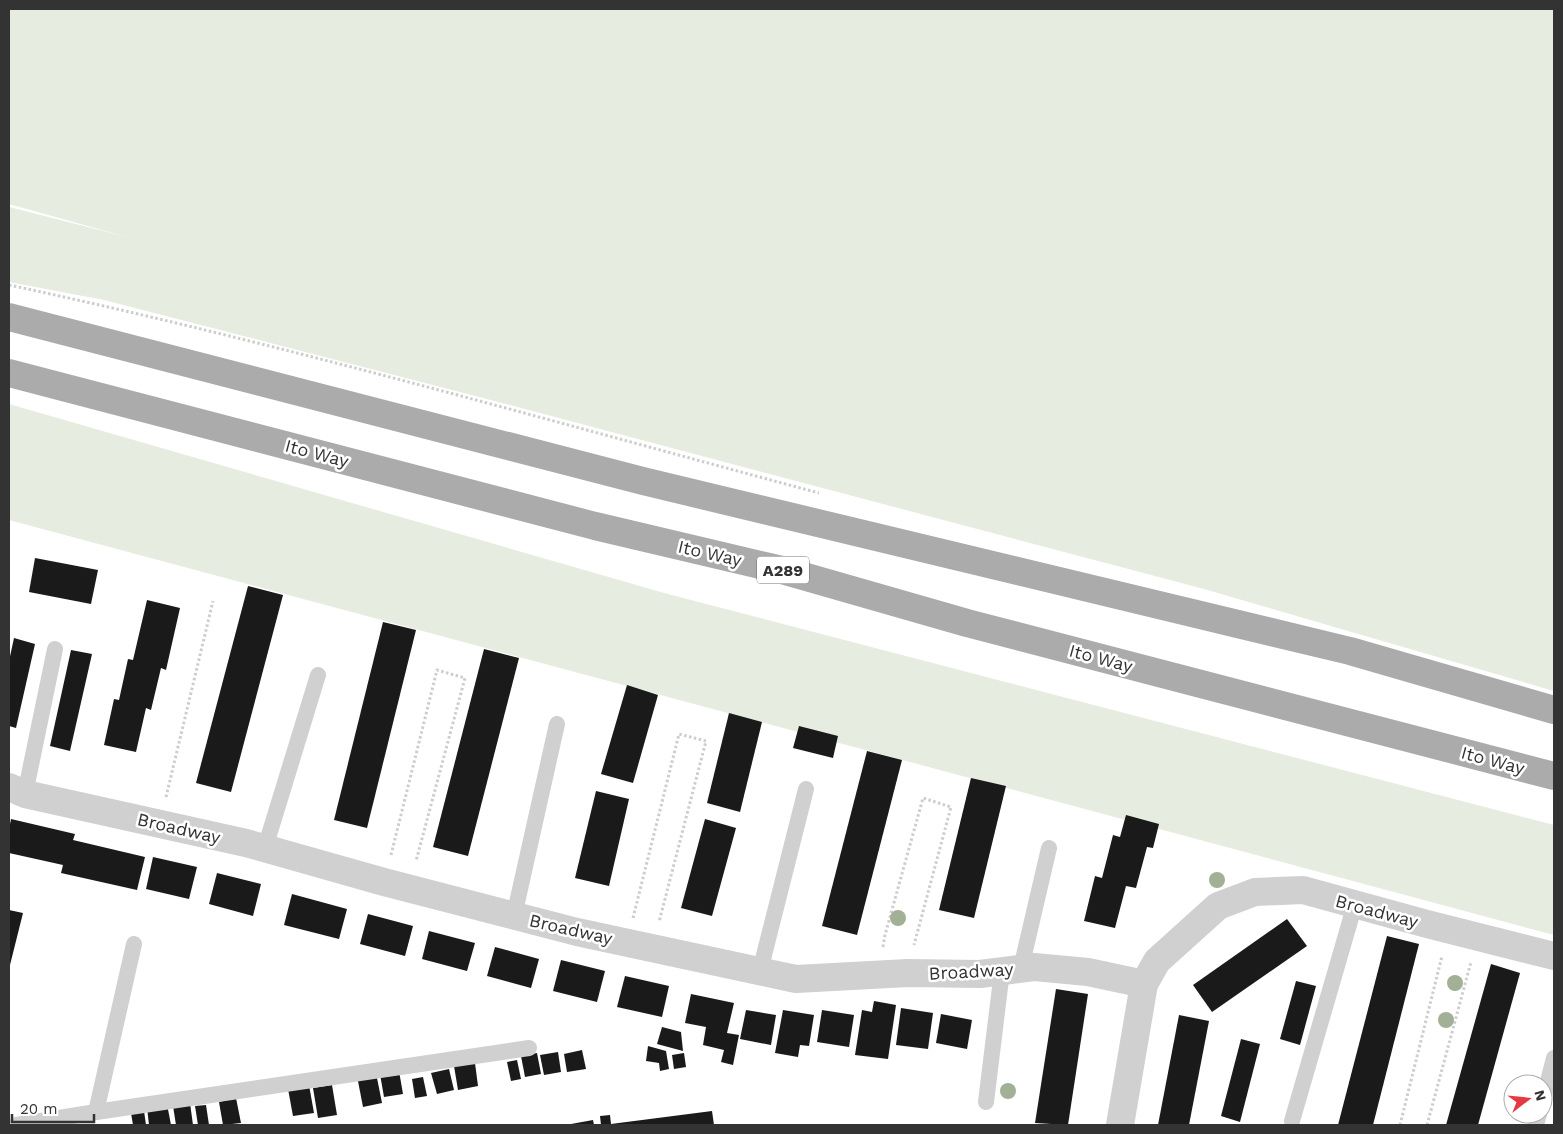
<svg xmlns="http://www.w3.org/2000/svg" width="1563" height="1134" font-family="'Work Sans',sans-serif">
<rect width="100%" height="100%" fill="#fff"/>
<g fill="#e6ecdf">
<polygon points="9,9 1554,9 1554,691 1204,589 483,398 104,300 9,282 9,207 127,237 9,204"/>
<polygon points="9,404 664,593 1554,825 1554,935 9,520"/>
</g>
<g fill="#1a1a1a">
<polygon points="35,558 98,570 91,604 29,592"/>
<polygon points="248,586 283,595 231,792 196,783"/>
<polygon points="147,600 180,608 166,670 161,668 151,710 146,708 136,752 104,745 114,699 119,700 128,659 133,660"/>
<polygon points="383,622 416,630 367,828 334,820"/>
<polygon points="14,638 35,644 16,728 9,726 9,661"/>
<polygon points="484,649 519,658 468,856 433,847"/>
<polygon points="71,650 92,654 70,751 50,746"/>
<polygon points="627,685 658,695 633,783 601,774"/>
<polygon points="729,713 762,722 740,812 707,803"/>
<polygon points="799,726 838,736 833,758 793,748"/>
<polygon points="867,751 902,760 857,935 822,926"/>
<polygon points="971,778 1006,786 974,918 939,910"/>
<polygon points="596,791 629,799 609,886 575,878"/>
<polygon points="1126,815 1159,824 1153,848 1147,847 1136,888 1126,886 1115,928 1084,921 1095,876 1102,878 1113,835 1120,837"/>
<polygon points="11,819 75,834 73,840 145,857 137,890 61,873 63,865 9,853 9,829"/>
<polygon points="705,819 736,828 712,916 681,908"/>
<polygon points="153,857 197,867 189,899 146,889"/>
<polygon points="217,873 261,884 253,916 209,904"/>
<polygon points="292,894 347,909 339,939 284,925"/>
<polygon points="9,910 23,913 9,969"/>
<polygon points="368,914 413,926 405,956 360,944"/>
<polygon points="1287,919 1307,946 1212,1012 1193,985"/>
<polygon points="429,931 475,943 467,971 422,959"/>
<polygon points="1387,936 1419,944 1373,1125 1338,1125"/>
<polygon points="495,947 539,959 531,988 487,976"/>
<polygon points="561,960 605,971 597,1002 553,991"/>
<polygon points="1491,964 1520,973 1478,1125 1446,1125"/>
<polygon points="625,976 669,986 662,1017 617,1007"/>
<polygon points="1296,981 1316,986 1300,1045 1280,1039"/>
<polygon points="1056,989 1088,994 1068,1125 1035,1123"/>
<polygon points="691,994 734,1003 727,1033 739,1035 733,1065 721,1062 724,1050 703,1045 706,1027 685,1023"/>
<polygon points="874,1001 896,1005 888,1059 855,1055 862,1010 872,1012"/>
<polygon points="901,1008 933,1013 928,1049 896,1045"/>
<polygon points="746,1010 776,1015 771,1045 740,1039"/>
<polygon points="783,1010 814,1015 809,1046 800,1045 798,1057 775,1053"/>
<polygon points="822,1010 854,1015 849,1047 817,1042"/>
<polygon points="941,1014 972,1020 967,1049 936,1043"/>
<polygon points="1179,1015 1209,1021 1189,1125 1158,1125"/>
<polygon points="662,1027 681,1032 683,1051 657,1044"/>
<polygon points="1241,1039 1260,1044 1240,1122 1221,1116"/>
<polygon points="648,1046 666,1051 669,1069 660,1071 659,1063 646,1061"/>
<polygon points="582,1050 586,1069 567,1072 564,1054"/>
<polygon points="558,1052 561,1072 544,1075 540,1055"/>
<polygon points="537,1053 541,1074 525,1077 521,1056"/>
<polygon points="684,1053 686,1067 674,1069 672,1055"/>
<polygon points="517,1060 521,1079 511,1081 507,1062"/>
<polygon points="475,1063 478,1086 458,1090 454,1066"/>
<polygon points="449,1069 454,1090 437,1094 431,1073"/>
<polygon points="399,1071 403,1094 384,1097 380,1074"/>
<polygon points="376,1073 382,1103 363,1107 357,1076"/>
<polygon points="423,1077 427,1096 415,1098 412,1079"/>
<polygon points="309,1085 314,1113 293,1116 288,1089"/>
<polygon points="332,1085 337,1115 318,1118 313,1088"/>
<polygon points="236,1098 241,1123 223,1125 219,1102"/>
<polygon points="190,1103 193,1125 176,1125 173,1106"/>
<polygon points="167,1104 171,1125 149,1125 147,1107"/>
<polygon points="206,1105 209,1125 198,1125 195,1106"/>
<polygon points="144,1111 146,1125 133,1125 131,1113"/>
<polygon points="712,1111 714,1125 601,1125 600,1116 610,1115 611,1124"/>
<polygon points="593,1120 594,1125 571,1125 571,1124"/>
</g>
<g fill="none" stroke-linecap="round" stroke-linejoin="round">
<g stroke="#cdcdcd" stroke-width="3" stroke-dasharray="2.5 2.5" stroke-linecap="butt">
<path d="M9 285C281 343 550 421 819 493"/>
<polyline points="166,797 213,601"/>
<polyline points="391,855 437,670 465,678 416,861"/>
<polyline points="633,918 679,734 706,741 659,922"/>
<polyline points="883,947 885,935 923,798 951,807 914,945"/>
<polyline points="1400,1125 1442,956"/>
<polyline points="1427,1125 1471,962"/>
</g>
<g stroke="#d0d0d0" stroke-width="16">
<polyline points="25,794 55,649"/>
<polyline points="265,848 318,675"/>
<polyline points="514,916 557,724"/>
<polyline points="1021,968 1049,848"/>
<polyline points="760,971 806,789"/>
<polyline points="1543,1100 1554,1058"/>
<polyline points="986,1102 1002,971"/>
<polyline points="96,1112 134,944"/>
<polyline points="1292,1121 1355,904"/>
<polyline points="16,1125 96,1112 529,1048"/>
<polyline points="1536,1125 1539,1114"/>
</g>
<g stroke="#d0d0d0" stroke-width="28">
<polyline points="9,787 25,794 246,843 384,882 577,932 796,979 908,973 980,974 1034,967 1088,972 1144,984 1157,961 1218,906 1255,892 1303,890 1427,924 1554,956"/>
<polyline points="1120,1125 1144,984"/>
</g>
<g stroke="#ababab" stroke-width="28">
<polyline points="9,317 643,481 1350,651 1554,710"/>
<polyline points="9,373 595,526 782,570 967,623 1554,776"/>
</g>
</g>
<g fill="#a2b095">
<circle cx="1217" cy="880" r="8"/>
<circle cx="898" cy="918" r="8"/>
<circle cx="1455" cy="983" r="8"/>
<circle cx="1446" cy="1020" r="8"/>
<circle cx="1008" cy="1091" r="8"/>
</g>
<g text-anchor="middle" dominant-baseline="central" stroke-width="5" stroke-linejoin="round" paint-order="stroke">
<rect fill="#fff" stroke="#707070" stroke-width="1" x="757" y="556.5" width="52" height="27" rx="4"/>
<g font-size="16" font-weight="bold" fill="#333">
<text x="783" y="570">A289</text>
</g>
<g font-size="18" fill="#333" stroke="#fff">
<text transform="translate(317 453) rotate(15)">Ito Way</text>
<text transform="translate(710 553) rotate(13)">Ito Way</text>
<text transform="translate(1101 658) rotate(15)">Ito Way</text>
<text transform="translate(1493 760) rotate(15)">Ito Way</text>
<text transform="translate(179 828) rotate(13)">Broadway</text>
<text transform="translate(1377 911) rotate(15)">Broadway</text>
<text transform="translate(571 929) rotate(13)">Broadway</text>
<text transform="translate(971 971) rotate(-3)">Broadway</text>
</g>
</g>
<rect width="1563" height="1134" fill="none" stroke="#333333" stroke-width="20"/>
<g transform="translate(1528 1099) rotate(74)"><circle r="24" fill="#ffffff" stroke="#adadad"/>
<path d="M0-4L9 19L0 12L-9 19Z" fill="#e63946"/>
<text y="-8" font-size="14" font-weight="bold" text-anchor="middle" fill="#333333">N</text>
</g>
<path d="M12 1114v8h82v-8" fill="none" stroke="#333333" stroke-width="2.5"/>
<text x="20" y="1114" font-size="15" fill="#333333" stroke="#ffffff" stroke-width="4" paint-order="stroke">20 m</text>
</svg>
